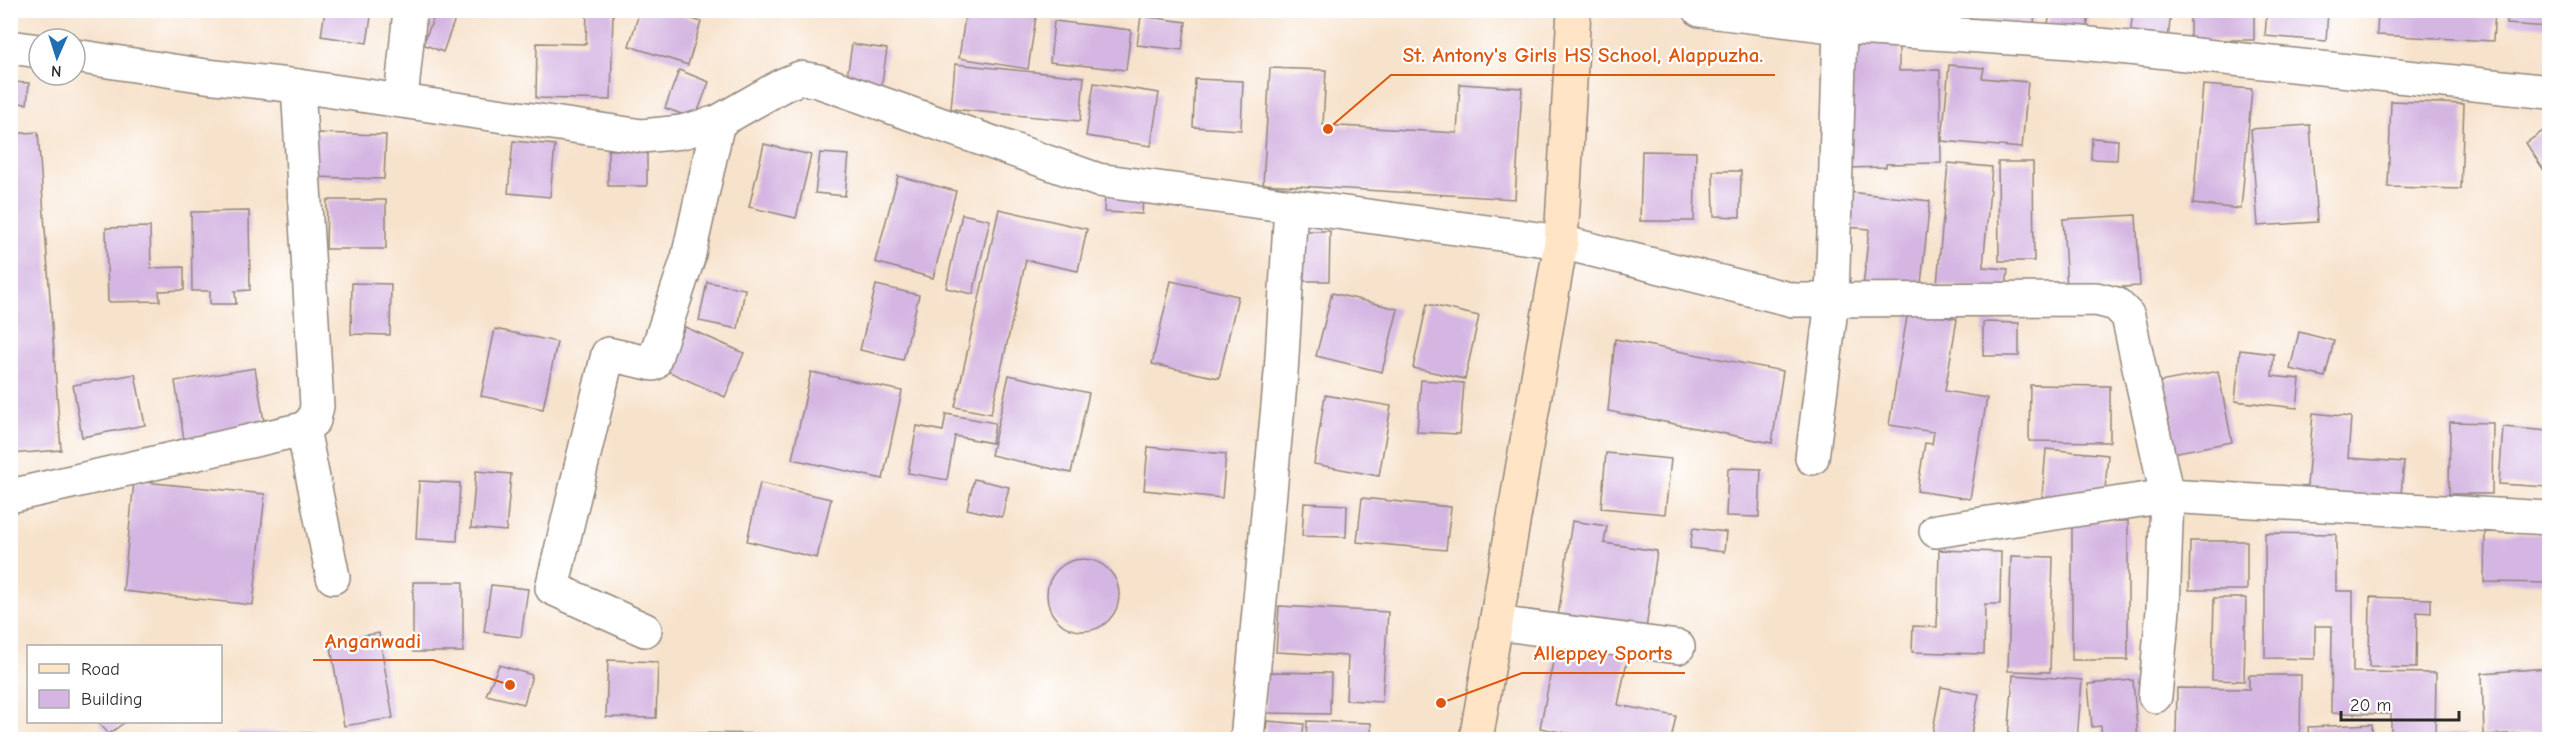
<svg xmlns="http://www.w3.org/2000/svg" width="2560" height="750" font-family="'Comic Neue',sans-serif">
<rect width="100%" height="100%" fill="#fff"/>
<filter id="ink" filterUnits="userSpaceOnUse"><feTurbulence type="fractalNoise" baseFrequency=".0167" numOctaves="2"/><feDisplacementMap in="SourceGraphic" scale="12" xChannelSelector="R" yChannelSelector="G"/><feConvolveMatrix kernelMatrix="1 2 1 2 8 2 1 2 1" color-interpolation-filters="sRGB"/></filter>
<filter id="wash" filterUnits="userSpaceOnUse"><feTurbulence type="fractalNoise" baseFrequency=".008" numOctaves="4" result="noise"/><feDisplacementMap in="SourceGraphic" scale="24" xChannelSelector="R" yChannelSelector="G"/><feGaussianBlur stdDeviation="1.35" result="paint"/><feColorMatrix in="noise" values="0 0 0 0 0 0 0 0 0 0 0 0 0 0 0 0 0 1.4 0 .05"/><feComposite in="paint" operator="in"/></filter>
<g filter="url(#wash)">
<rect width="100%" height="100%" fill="#f7e2cb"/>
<g id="blocks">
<g fill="#d5b6e2">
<polygon points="325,10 372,10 367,43 321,36"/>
<polygon points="587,10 613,10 611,100 536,98 537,43 586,44"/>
<polygon points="640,10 666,10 701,22 688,65 629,46"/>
<polygon points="966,10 1037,10 1028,69 959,58"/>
<polygon points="1837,10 1895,10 1895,18"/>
<polygon points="1905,10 1944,10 1944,17 1905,16"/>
<polygon points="1952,10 2035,10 2034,25 1952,16"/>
<polygon points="2050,10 2089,10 2087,29 2048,25"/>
<polygon points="2133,10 2171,10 2168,41 2130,37"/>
<rect x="2190" y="10" width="64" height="30"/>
<polygon points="2267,10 2328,10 2326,41 2265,36"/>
<polygon points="2378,10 2495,10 2493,41 2377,35"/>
<polygon points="2508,10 2550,10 2550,27 2507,24"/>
<polygon points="436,12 455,19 443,52 423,44"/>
<polygon points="1141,16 1186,22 1182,50 1137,45"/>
<polygon points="1054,21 1131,30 1126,70 1050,62"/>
<polygon points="1899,41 1899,71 1940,70 1941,163 1886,164 1886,167 1848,168 1846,42"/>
<polygon points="852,44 887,49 881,89 846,84"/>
<polygon points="955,64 1084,77 1080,121 951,109"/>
<polygon points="1949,65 1984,68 1982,78 2028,82 2022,148 1942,141"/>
<polygon points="1270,68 1326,70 1323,125 1457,133 1460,84 1522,88 1515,199 1263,184"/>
<polygon points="679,70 709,82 695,119 665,108"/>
<polygon points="1195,79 1243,81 1241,130 1193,127"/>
<polygon points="10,82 29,83 27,104 10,102"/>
<polygon points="1094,83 1159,93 1151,146 1086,136"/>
<polygon points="2203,85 2252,89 2241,209 2193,204"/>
<polygon points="2391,101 2464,104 2461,189 2388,187"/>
<polygon points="2310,125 2317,222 2258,226 2251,129"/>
<polygon points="2550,126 2550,169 2545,172 2526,143"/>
<polygon points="38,132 61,450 10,454 10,134"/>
<polygon points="315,133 386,135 384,179 314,177"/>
<polygon points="2092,138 2118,140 2117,160 2091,159"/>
<polygon points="513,141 555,145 550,197 508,193"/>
<polygon points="764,144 811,155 796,218 749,207"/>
<polygon points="647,149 647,186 608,186 608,150"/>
<polygon points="1642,151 1696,152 1694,221 1640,221"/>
<polygon points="820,153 849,155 845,196 815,193"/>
<polygon points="1998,162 2033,162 2034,261 1999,261"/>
<polygon points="1948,163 1992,167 1983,267 2008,269 2006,291 1937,284"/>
<polygon points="1713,171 1741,171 1740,217 1714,216"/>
<polygon points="898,176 956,191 933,278 875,262"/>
<polygon points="1839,191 1930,201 1920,293 1863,288 1869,229 1835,226"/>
<polygon points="1105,195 1143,197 1142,214 1104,212"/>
<polygon points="327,200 386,200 386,249 326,249"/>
<polygon points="999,209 1087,229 1078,271 1026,260 991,414 955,407"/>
<polygon points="249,211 250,290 235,291 236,304 210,304 210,291 192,291 191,212"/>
<polygon points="962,214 990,220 973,294 946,288"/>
<polygon points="2136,215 2140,286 2067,290 2063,219"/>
<polygon points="150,227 151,268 184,267 184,290 159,291 160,301 108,302 106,228"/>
<polygon points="1302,231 1330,231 1329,281 1302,281"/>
<polygon points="1171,281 1238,296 1219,378 1152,364"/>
<polygon points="707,282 745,289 738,329 699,321"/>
<polygon points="352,283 391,284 390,335 351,334"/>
<polygon points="876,285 919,295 903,360 860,350"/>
<polygon points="1332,293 1398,309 1382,372 1316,356"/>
<polygon points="1427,304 1479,316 1465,379 1413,368"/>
<polygon points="1908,311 1957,319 1945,391 1987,398 1970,499 1917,491 1925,443 1932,444 1934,432 1889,425"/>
<polygon points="1983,322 2019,323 2019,356 1983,356"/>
<polygon points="685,327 744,353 725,397 665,370"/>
<polygon points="495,329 557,342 543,409 481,396"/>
<polygon points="2299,332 2334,341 2325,377 2290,369"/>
<polygon points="1615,339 1783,371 1772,443 1608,411"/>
<polygon points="2240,350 2274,354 2272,376 2300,379 2297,408 2235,401"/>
<polygon points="255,368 266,433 185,446 175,381"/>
<polygon points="2218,371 2232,442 2167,454 2154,383"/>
<polygon points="811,372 902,391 883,479 792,459"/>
<polygon points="135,374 145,425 82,437 73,385"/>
<polygon points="1009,375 1089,393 1071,473 991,455"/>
<polygon points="1421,380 1464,383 1460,434 1417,432"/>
<polygon points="2030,385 2110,386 2110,442 2029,441"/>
<polygon points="1325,395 1391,406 1379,476 1314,464"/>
<polygon points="2313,413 2351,417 2348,458 2404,462 2400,505 2306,498"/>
<polygon points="946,414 995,423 992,443 955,436 947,480 908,473 917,426 943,431"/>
<polygon points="2450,422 2493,423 2492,494 2449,494"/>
<polygon points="2503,427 2550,431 2550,487 2499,484"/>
<polygon points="1148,447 1226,454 1222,498 1144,490"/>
<polygon points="2046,449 2108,455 2104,502 2042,497"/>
<polygon points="1606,453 1671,459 1665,514 1601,508"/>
<polygon points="1728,468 1761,469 1759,517 1726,516"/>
<polygon points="476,471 511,474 506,531 471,528"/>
<polygon points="974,479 1009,487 1002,517 967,509"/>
<polygon points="134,481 265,494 253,605 123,591"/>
<polygon points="419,481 460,483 457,541 416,539"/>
<polygon points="760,483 831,499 817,558 747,541"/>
<polygon points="1362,498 1451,507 1446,550 1357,542"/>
<polygon points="1304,503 1347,505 1346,537 1302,536"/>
<polygon points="1572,521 1607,526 1604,543 1657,551 1645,636 1557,623"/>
<rect x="2072" y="521" width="56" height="139"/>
<polygon points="1693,528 1726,532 1724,552 1690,548"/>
<polygon points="2485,532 2550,534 2550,583 2484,582"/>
<polygon points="2265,533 2336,534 2336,591 2353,591 2353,672 2436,673 2435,740 2391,740 2391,714 2331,713 2332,626 2315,626 2315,659 2265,658"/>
<polygon points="2190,541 2247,541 2247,590 2189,590"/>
<polygon points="1939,550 2001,552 2000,604 1985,604 1984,654 1912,652 1913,626 1937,627"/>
<polygon points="2011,556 2053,557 2050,672 2008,671"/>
<circle cx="1083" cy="595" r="36"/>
<rect x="413" y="582" width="50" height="70"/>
<polygon points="491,585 528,589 521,637 484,632"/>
<polygon points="2370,597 2431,599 2431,613 2417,612 2416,668 2369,667"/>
<polygon points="2214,598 2246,598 2244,681 2212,680"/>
<polygon points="1279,606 1388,612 1382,702 1346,700 1348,656 1276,652"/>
<polygon points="379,633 393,718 344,726 330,641"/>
<polygon points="1558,637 1629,651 1618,705 1676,716 1671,740 1603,740 1540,728"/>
<polygon points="608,660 658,662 656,718 606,717"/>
<polygon points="499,665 532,675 524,704 486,695"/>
<polygon points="2550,668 2550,732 2484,735 2482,673"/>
<polygon points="1265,672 1331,673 1330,714 1265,713"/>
<polygon points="2013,675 2082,680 2077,740 2008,740"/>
<polygon points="2249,675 2301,675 2300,740 2243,740 2243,736 2176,735 2177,688 2249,689"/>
<polygon points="2133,680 2138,740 2102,740 2101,726 2092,727 2088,684"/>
<polygon points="1941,687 1979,694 1970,740 1932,735"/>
<polygon points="1267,721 1304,724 1302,740 1265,740"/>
<polygon points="1307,721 1371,723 1371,740 1306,740"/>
<polygon points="98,722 125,722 109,734"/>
<polygon points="2372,724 2373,740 2309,740 2308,727"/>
<polygon points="238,732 324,733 324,740 238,740"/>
<polygon points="682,733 786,734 785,740 682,740"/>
<rect x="2437" y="734" width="29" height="6"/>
</g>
</g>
</g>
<g filter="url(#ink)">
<use href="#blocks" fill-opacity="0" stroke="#91867b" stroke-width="1.5"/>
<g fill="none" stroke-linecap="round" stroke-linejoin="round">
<g stroke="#91867b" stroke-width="36">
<g id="minor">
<polyline points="1700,10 1840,27 2071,42 2550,92"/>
<polyline points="10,47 39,51"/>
<polyline points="75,56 206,76 298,86 642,136 682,132 718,122 783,85 800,78 818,81 1098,180 1561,242 1793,300 2096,299 2116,304 2128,316 2167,496 2163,610 2155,696"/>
<polyline points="401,100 410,10"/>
<polyline points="303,429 333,577"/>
<polyline points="1812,458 1832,301 1840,27"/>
<polyline points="10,496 303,429 314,420 317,406 298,86"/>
<polyline points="1936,531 2167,496 2550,518"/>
<polyline points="1496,623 1678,647"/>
<polyline points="645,630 552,588 608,354 653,364 688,258 718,122"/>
<polyline points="1247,740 1281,373 1291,206"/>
</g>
</g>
<g stroke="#91867b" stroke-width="36">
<polyline id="secondary" points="1476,740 1561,242 1574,10"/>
</g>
<use href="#minor" stroke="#fff" stroke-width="33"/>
<use href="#secondary" stroke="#ffe4c6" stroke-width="33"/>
</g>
</g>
<path fill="none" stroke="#df570e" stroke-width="2" d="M1328 129L1391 75H1775M510 685L433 660H313M1441 703L1522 673H1685"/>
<g fill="#df570e" stroke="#fff" stroke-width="2">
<circle cx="1328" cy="129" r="6"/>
<circle cx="510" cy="685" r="6"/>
<circle cx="1441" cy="703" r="6"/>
</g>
<g font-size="21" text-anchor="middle" font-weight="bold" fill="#df570e" stroke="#fff" stroke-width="4.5" stroke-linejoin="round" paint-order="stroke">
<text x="1583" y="62">St. Antony's Girls HS School, Alappuzha.</text>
<text x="373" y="648">Anganwadi</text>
<text x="1603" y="660">Alleppey Sports</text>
</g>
<rect width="2560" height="750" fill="none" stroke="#fff" stroke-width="36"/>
<rect x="27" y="645" width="195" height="78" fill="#ffffff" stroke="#aaaaaa" stroke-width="1.5"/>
<rect x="39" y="664" width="30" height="9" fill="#ffe4c6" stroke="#aaaaaa" stroke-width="1.5"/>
<text x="81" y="675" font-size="18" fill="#2b2b2b">Road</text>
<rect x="39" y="690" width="30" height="18" fill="#d5b6e2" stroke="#aaaaaa" stroke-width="1.5"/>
<text x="81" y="705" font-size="18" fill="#2b2b2b">Building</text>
<g transform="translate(57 57) rotate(183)"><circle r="28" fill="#ffffff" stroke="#aaaaaa" stroke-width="1.5"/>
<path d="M0-4.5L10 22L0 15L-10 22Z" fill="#1f6fb2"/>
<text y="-9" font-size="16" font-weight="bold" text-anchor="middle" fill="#2b2b2b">N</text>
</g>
<path d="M2341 711v9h118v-9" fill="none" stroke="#2b2b2b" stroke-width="3"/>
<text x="2350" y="711" font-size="18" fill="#2b2b2b" stroke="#ffffff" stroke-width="4.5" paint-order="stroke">20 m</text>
</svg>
